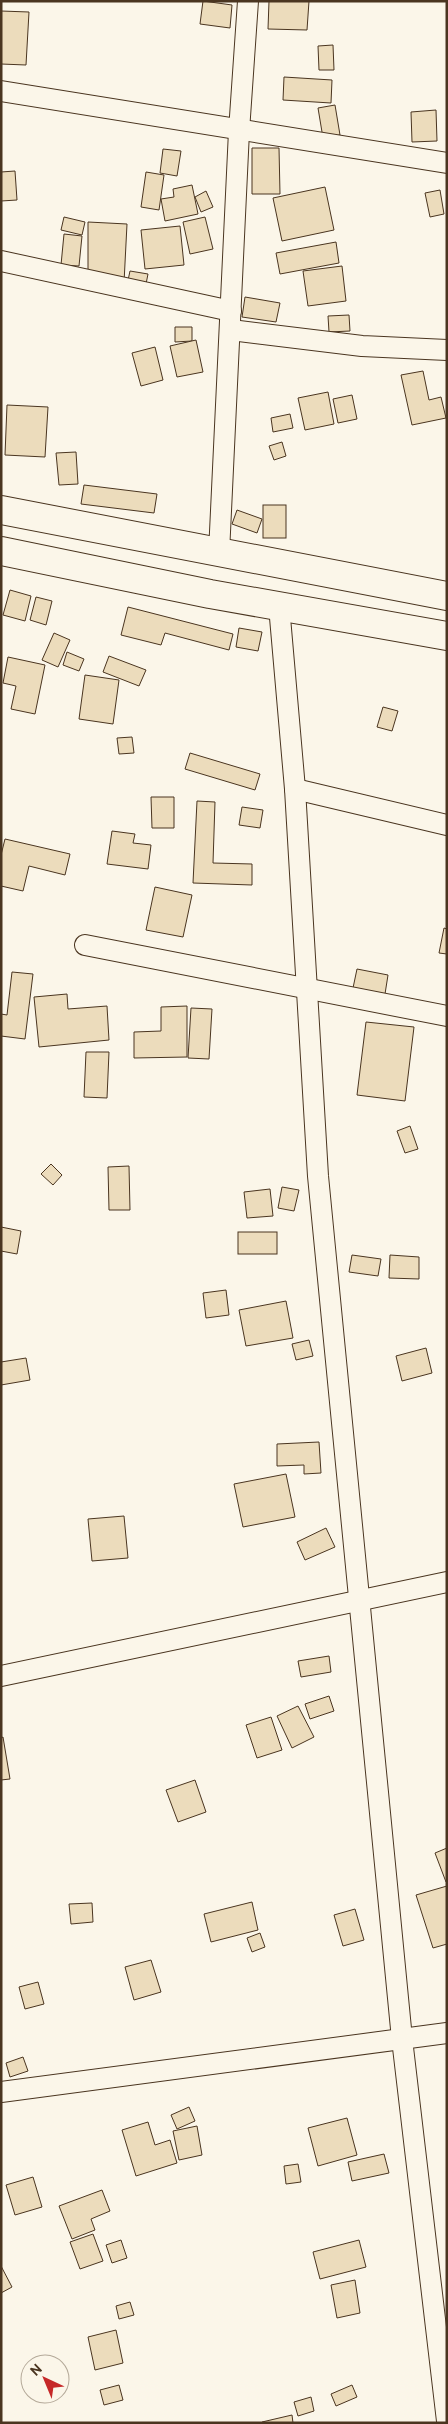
<svg xmlns="http://www.w3.org/2000/svg" width="448" height="2424" font-family="Overpass,sans-serif">
<rect width="100%" height="100%" fill="#fbf6e9"/>
<g fill="#ecdcbc" stroke="#4a3520">
<polygon points="203,1 232,5 230,28 200,24"/>
<polygon points="269,1 309,1 307,30 268,29"/>
<polygon points="1,11 29,12 26,65 1,64"/>
<polygon points="333,45 334,70 319,70 318,46"/>
<polygon points="284,77 332,80 331,103 283,100"/>
<polygon points="335,105 340,135 323,138 318,108"/>
<polygon points="436,110 437,141 412,142 411,112"/>
<polygon points="252,148 279,148 280,194 252,194"/>
<polygon points="163,149 181,151 177,176 160,173"/>
<polygon points="15,171 17,200 1,201 1,172"/>
<polygon points="146,172 164,175 159,210 141,207"/>
<polygon points="192,185 198,214 165,221 161,199 174,197 173,189"/>
<polygon points="325,187 334,230 282,241 273,198"/>
<polygon points="440,190 444,214 430,217 425,193"/>
<polygon points="206,191 213,207 201,212 195,197"/>
<polygon points="64,217 85,222 82,235 61,230"/>
<polygon points="205,217 213,249 190,254 183,222"/>
<polygon points="88,222 127,224 124,283 88,282"/>
<polygon points="180,226 184,265 145,269 141,230"/>
<polygon points="64,234 82,236 79,266 61,265"/>
<polygon points="336,242 339,263 280,274 276,253"/>
<polygon points="342,266 346,301 308,306 303,271"/>
<polygon points="130,271 148,274 145,289 127,285"/>
<polygon points="245,297 280,303 276,322 242,317"/>
<polygon points="349,315 350,331 329,332 328,316"/>
<polygon points="175,327 192,327 192,341 175,342"/>
<polygon points="196,340 203,372 177,377 170,346"/>
<polygon points="155,347 163,380 141,386 132,353"/>
<polygon points="423,371 429,400 441,397 446,418 412,425 401,375"/>
<polygon points="328,392 334,424 305,430 298,398"/>
<polygon points="352,395 357,419 338,423 333,399"/>
<polygon points="7,405 48,407 45,457 5,455"/>
<polygon points="290,414 293,428 273,432 271,418"/>
<polygon points="282,442 286,456 274,460 269,446"/>
<polygon points="76,452 78,484 59,485 56,453"/>
<polygon points="84,485 157,494 154,513 81,504"/>
<rect x="263" y="505" width="23" height="33"/>
<polygon points="237,510 262,519 257,533 232,524"/>
<polygon points="10,590 31,596 25,621 3,615"/>
<polygon points="36,597 52,601 46,625 30,620"/>
<polygon points="128,607 233,634 229,650 165,633 161,645 121,635"/>
<polygon points="239,628 262,632 258,651 236,647"/>
<polygon points="54,633 70,640 58,667 42,660"/>
<polygon points="67,652 84,659 79,671 63,665"/>
<polygon points="109,656 146,670 139,686 103,672"/>
<polygon points="8,657 45,665 35,714 11,709 16,686 3,683"/>
<polygon points="85,675 119,680 113,724 79,719"/>
<polygon points="383,707 398,711 392,731 377,727"/>
<polygon points="132,737 134,753 119,754 117,738"/>
<polygon points="190,753 260,774 255,790 185,769"/>
<polygon points="151,797 174,797 174,828 152,828"/>
<polygon points="197,801 215,802 213,863 252,864 252,885 193,883"/>
<polygon points="242,807 263,810 260,828 239,825"/>
<polygon points="112,831 135,834 133,843 151,845 148,869 107,864"/>
<polygon points="5,839 70,854 65,875 29,866 23,891 1,886 1,855"/>
<polygon points="155,887 192,895 183,937 146,930"/>
<polygon points="444,928 447,929 447,954 439,953"/>
<polygon points="357,969 388,975 385,994 353,988"/>
<polygon points="12,972 33,974 25,1039 1,1036 1,1014 7,1015"/>
<polygon points="67,994 68,1009 107,1006 109,1040 39,1047 34,997"/>
<polygon points="187,1006 187,1057 134,1058 134,1032 161,1031 161,1007"/>
<polygon points="191,1008 212,1009 209,1059 188,1058"/>
<polygon points="366,1022 414,1027 405,1101 357,1095"/>
<polygon points="86,1052 109,1052 107,1098 84,1097"/>
<polygon points="410,1126 418,1149 405,1153 397,1131"/>
<polygon points="51,1164 62,1175 53,1185 41,1174"/>
<polygon points="129,1166 130,1210 109,1210 108,1167"/>
<polygon points="282,1187 299,1190 294,1211 278,1208"/>
<polygon points="270,1189 273,1216 247,1218 244,1192"/>
<polygon points="1,1227 21,1231 17,1254 1,1251"/>
<rect x="238" y="1232" width="39" height="22"/>
<polygon points="352,1255 381,1259 378,1276 349,1272"/>
<polygon points="390,1255 419,1257 419,1279 389,1278"/>
<polygon points="226,1290 229,1315 206,1318 203,1293"/>
<polygon points="286,1301 293,1338 246,1346 239,1310"/>
<polygon points="309,1340 313,1356 296,1360 292,1344"/>
<polygon points="426,1348 432,1373 402,1381 396,1356"/>
<polygon points="26,1358 30,1380 1,1385 1,1362"/>
<polygon points="319,1442 321,1473 304,1474 304,1465 277,1466 277,1444"/>
<polygon points="286,1474 295,1517 243,1527 234,1484"/>
<polygon points="124,1516 128,1558 92,1561 88,1519"/>
<polygon points="326,1528 335,1547 305,1560 297,1542"/>
<polygon points="329,1656 331,1672 301,1677 298,1661"/>
<polygon points="329,1696 334,1711 310,1719 305,1704"/>
<polygon points="298,1706 314,1737 292,1748 277,1716"/>
<polygon points="271,1717 282,1750 257,1758 246,1725"/>
<polygon points="3,1737 10,1779 1,1780 1,1738"/>
<polygon points="195,1780 206,1812 178,1822 166,1790"/>
<polygon points="447,1848 447,1882 446,1882 435,1853"/>
<polygon points="447,1886 447,1944 433,1948 416,1895"/>
<polygon points="252,1902 258,1930 211,1942 204,1914"/>
<polygon points="92,1903 93,1922 71,1924 69,1904"/>
<polygon points="355,1909 364,1940 343,1946 334,1915"/>
<polygon points="260,1933 265,1947 252,1952 247,1938"/>
<polygon points="151,1960 161,1992 134,2000 125,1967"/>
<polygon points="38,1982 44,2004 25,2009 19,1987"/>
<polygon points="23,2057 28,2071 10,2077 6,2063"/>
<polygon points="189,2107 195,2121 177,2129 171,2115"/>
<polygon points="347,2118 357,2155 318,2166 308,2128"/>
<polygon points="148,2122 155,2145 170,2140 177,2163 136,2176 122,2130"/>
<polygon points="197,2126 202,2155 179,2160 173,2131"/>
<polygon points="384,2154 389,2173 352,2181 348,2162"/>
<polygon points="298,2164 301,2182 286,2184 284,2166"/>
<polygon points="33,2177 42,2207 15,2215 6,2185"/>
<polygon points="102,2190 110,2211 91,2219 95,2230 72,2239 59,2206"/>
<polygon points="93,2234 103,2261 80,2269 70,2242"/>
<polygon points="121,2240 127,2258 112,2263 106,2245"/>
<polygon points="359,2240 366,2267 320,2279 313,2252"/>
<polygon points="1,2266 12,2287 1,2293"/>
<polygon points="355,2280 360,2313 337,2318 331,2285"/>
<polygon points="130,2302 134,2315 119,2319 116,2306"/>
<polygon points="116,2330 123,2363 95,2370 88,2337"/>
<polygon points="119,2385 123,2400 104,2405 100,2390"/>
<polygon points="352,2385 357,2397 336,2406 331,2394"/>
<polygon points="311,2397 314,2411 298,2416 294,2402"/>
<polygon points="292,2415 293,2423 263,2423 262,2422"/>
</g>
<g fill="none" stroke-linecap="round" stroke-linejoin="round">
<g stroke="#4a3520" stroke-width="22">
<g id="minor">
<polyline points="1,91 447,163"/>
<polyline points="1,261 231,311"/>
<polyline points="231,330 362,346 447,350"/>
<polyline points="219,553 239,131 248,1"/>
<polyline points="279,606 295,789 318,1176 402,2039 447,2421"/>
<polyline points="295,789 447,825"/>
<polyline points="85,945 447,1016"/>
<polyline points="1,1676 447,1582"/>
<polyline points="1,2092 447,2033"/>
</g>
</g>
<g stroke="#4a3520" stroke-width="30">
<g id="secondary">
<polyline points="1,510 447,596"/>
<polyline points="1,551 210,594 447,636"/>
</g>
</g>
<use href="#minor" stroke="#fbf6e9" stroke-width="20"/>
<use href="#secondary" stroke="#fbf6e9" stroke-width="28"/>
</g>
<rect width="448" height="2424" fill="none" stroke="#4a3520" stroke-width="5"/>
<g transform="translate(45 2379) rotate(316)"><circle r="24" fill="#fbf6e9" stroke="#b4a999"/>
<path d="M0-4L9 19L0 12L-9 19Z" fill="#c62828"/>
<text y="-8" font-size="14" font-weight="bold" text-anchor="middle" fill="#4a3520">N</text>
</g>
</svg>
